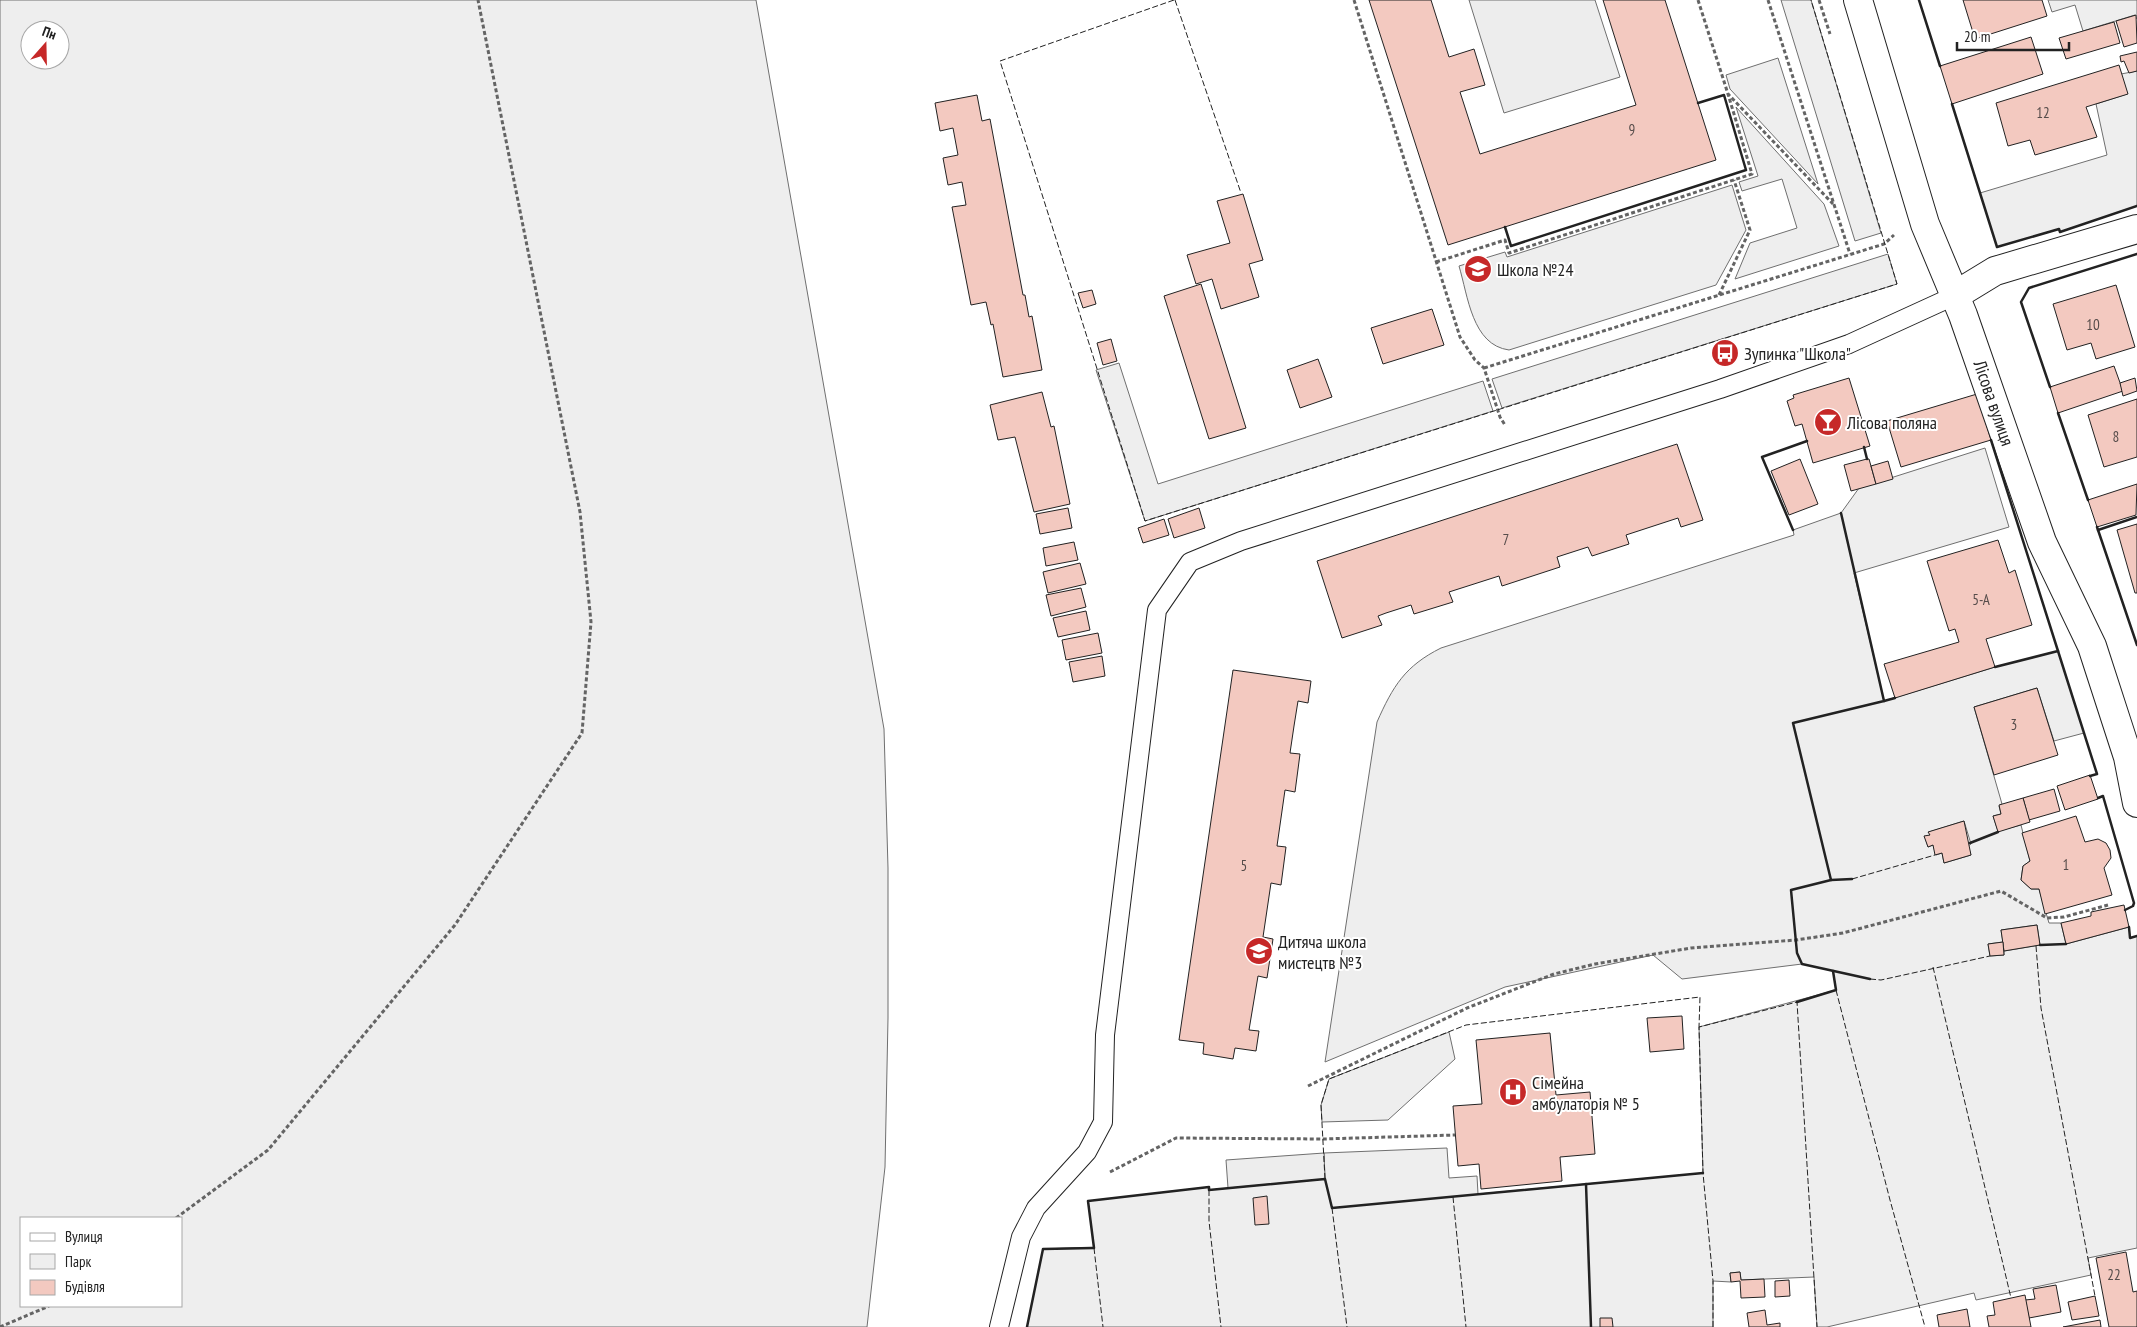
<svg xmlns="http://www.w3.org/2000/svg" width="2137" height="1327" font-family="'PT Sans Narrow',sans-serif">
<rect width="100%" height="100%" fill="#fff"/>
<g fill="#eee" stroke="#6f6f6f" fill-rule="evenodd">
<path d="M0 0H756L884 729 888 868V1018L885 1167 867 1327H0ZM30 30H60V60H30ZM21 1218H181V1306H21Z"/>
<polygon points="1781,0 1811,0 1881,233 1855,241"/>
<polygon points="2048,0 2137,0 2137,19 2135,15 2083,31 2075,5 2052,12"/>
<polygon points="1778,58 1818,184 1730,89 1726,75"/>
<polygon points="2137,71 2137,206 2060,232 2059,229 1997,247 1980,193 2107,155 2096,104 2127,94 2121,74"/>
<polygon points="1736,107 1824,204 1839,246 1735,279 1750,243 1797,228 1782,179 1742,191 1739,182 1758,176"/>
<path d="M1732 185 1746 230 1716 285 1509 350C1472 345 1468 296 1459 266L1505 252 1507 257Z"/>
<polygon points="1888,254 1897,284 1502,408 1492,379"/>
<polygon points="1119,363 1158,484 1483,381 1493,411 1145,521 1096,370"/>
<path d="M1985 448 2009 527 1854 573 1884 701 1995 667 2058 651 2084 733 2054 741 2037 688 1974 707 2002 804 1999 806 2001 814 1993 816 1998 831 2021 825 2030 861 2023 866 2021 880 2031 889H2039L2049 923H2061L2066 944 2129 927 2130 938 2137 936V1248L2088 1258 2091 1275 1976 1300 1974 1293 1827 1327H1817L1814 1277 1741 1280 1740 1272 1730 1273 1731 1282 1713 1281V1327H1027L1043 1249 1094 1247 1088 1201 1209 1187V1190L1325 1179 1324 1153 1447 1148 1449 1178 1477 1176 1478 1194 1703 1173 1699 1027 1836 990 1833 971 1802 964 1682 979 1653 955 1505 987 1325 1062 1377 722C1393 686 1405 666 1441 648L1794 535 1793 530 1841 513 1859 488ZM1964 821 1971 844 1968 846 1971 855 1944 863 1942 853 1936 855 1933 845 1928 847 1925 837 1930 835 1929 832ZM2037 925 2040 945 2004 951V955L1990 956 1988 944 2003 942 2001 930Z"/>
<polygon points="1449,1032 1455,1059 1388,1120 1322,1122 1321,1105 1329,1079"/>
</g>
<g fill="#ededed" stroke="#6f6f6f">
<polygon points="1469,0 1595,0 1620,77 1504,113"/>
<polygon points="1324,1153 1325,1179 1228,1188 1226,1160"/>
</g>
<g fill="#f3c9c0" stroke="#222">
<polygon points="1369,0 1431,0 1449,57 1474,49 1485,85 1460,92 1480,154 1636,105 1603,0 1665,0 1716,160 1448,245"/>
<polygon points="1963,0 2042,0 2047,16 1975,39"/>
<polygon points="2136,15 2137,43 2124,47 2116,21"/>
<polygon points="2114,22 2120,43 2066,59 2059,38"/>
<polygon points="2031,37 2043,74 1952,104 1940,66"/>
<polygon points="2137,52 2137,71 2129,73 2124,61 2121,62 2120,56"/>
<polygon points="2119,65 2128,94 2086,107 2097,137 2035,155 2030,140 2008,146 1996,103"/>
<polygon points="977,95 982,121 990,119 1023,295 1025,295 1029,317 1032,316 1042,370 1003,377 993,324 991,325 986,302 971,305 952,207 966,205 962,182 948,185 943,158 958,155 953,128 940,131 935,103"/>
<polygon points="1243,194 1263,260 1249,264 1259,297 1221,309 1212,279 1196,284 1187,255 1230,243 1217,201"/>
<polygon points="1201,284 1246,428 1209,439 1164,296"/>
<polygon points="2116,285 2135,347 2096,359 2091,343 2067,350 2053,304"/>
<polygon points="1092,290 1096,304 1083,308 1078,293"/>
<polygon points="1432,309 1444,345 1383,364 1371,328"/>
<polygon points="1111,339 1117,361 1103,365 1097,343"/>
<polygon points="1318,359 1332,397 1300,408 1287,370"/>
<polygon points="2114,366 2123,391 2058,413 2050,387"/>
<polygon points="1849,378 1870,446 1813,463 1802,424 1795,426 1787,401 1794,398 1793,395"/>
<polygon points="2135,378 2137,391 2123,396 2120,383"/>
<polygon points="1042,392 1051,427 1054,426 1070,504 1034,512 1015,437 998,440 990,405"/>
<polygon points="1977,394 1991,440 1901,467 1887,421"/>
<polygon points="2137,399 2137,457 2104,467 2088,415"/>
<polygon points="1677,444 1703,520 1681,527 1678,518 1626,535 1629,544 1592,556 1588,547 1557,557 1560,567 1502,586 1499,576 1449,592 1453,602 1414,614 1411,605 1386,613 1378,616 1382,625 1342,638 1317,561"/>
<polygon points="1800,459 1818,504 1789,515 1771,471"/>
<polygon points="1867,459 1869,459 1876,484 1851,491 1844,465"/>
<polygon points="1888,461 1893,479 1876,484 1871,466"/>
<polygon points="2137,484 2136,515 2097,527 2088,500"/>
<polygon points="1068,508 1072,528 1040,534 1036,514"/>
<polygon points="1199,508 1205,528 1174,538 1168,519"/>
<polygon points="1164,519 1169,535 1143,543 1138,528"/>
<polygon points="2137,524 2137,593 2135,593 2117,530"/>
<polygon points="1998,540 2009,573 2015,570 2032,625 1986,639 1995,667 1895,698 1884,664 1959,642 1955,629 1949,631 1927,561"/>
<polygon points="1074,542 1078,560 1046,566 1043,548"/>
<polygon points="1080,563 1086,584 1048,593 1043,572"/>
<polygon points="1081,588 1086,607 1051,616 1046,595"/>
<polygon points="1086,611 1090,630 1058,637 1053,618"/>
<polygon points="1098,633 1102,653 1066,660 1062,640"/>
<polygon points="1102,656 1105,676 1073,682 1069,662"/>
<polygon points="1233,670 1311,681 1308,703 1298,701 1294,726 1290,753 1300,754 1295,792 1285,790 1277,846 1286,847 1281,885 1271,883 1263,937 1273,939 1267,978 1258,976 1249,1030 1259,1031 1256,1051 1235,1048 1233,1059 1203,1054 1204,1043 1179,1040"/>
<polygon points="2037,688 2058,755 1994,775 1974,707"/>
<polygon points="2090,775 2098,799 2065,810 2057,786"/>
<polygon points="2054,789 2060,811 2029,820 2023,798"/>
<polygon points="2023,798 2030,822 1998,832 1993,816 2001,814 1999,805"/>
<polygon points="2076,816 2085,842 2098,839 2106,843 2110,850 2111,858 2104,868 2112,895 2045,914 2039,889 2031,889 2021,880 2023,866 2030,861 2022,833"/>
<polygon points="1964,821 1971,855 1944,863 1942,853 1935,855 1933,845 1928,847 1924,836 1930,835 1928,832"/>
<polygon points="2124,905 2129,927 2066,944 2061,923 2091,916 2091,912"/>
<polygon points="2037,925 2040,945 2004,951 2001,930"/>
<polygon points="2003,942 2004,955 1990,956 1988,944"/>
<polygon points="1682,1016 1684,1049 1650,1052 1647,1018"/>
<polygon points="1550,1033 1556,1095 1590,1092 1595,1154 1560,1157 1562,1181 1481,1189 1479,1164 1458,1166 1453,1106 1482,1104 1476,1040"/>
<polygon points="1267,1196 1269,1224 1255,1225 1253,1198"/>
<polygon points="2126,1252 2133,1292 2137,1291 2137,1327 2109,1327 2096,1258"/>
<polygon points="1740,1272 1741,1280 1764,1279 1765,1297 1741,1298 1740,1281 1731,1282 1730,1273"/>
<polygon points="1789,1280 1790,1296 1775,1297 1775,1281"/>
<polygon points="2056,1285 2061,1312 2029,1318 2025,1300 2035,1299 2033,1289"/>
<polygon points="2025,1295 2031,1327 1989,1327 1987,1316 1995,1315 1993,1302"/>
<polygon points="2095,1296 2099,1316 2072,1320 2068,1302"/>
<polygon points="1967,1309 1970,1327 1939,1327 1937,1315"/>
<polygon points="1765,1310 1767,1325 1780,1323 1780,1327 1749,1327 1747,1313"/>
<polygon points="1600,1318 1612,1318 1613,1327 1600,1327"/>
<polygon points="2100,1320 2101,1327 2063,1327"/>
</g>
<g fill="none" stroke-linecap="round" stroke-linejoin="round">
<g stroke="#222" stroke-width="20">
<polyline id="service" points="999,1327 1021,1237 1036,1208 1087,1152 1103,1122 1105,1035 1157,610 1190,562 1241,541 1720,389 1849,344 1954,296"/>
</g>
<g stroke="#222" stroke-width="30">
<g id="minor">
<polyline points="1858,0 1925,224 1963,315 2042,542 2092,646 2128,757 2137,803"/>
<polyline points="1954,296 1995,271 2137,229"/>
</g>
</g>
<g stroke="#646464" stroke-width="3" stroke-dasharray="4 2.5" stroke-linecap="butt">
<polyline points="1354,0 1460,337 1475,360 1484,368 1500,417 1505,425"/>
<polyline points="1698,0 1728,94 1833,204"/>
<polyline points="1768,0 1850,254"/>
<polyline points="1819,0 1830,34"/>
<polyline points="1436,262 1505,240 1509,253 1752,174 1728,94"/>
<polyline points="1719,295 1750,230 1734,180"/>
<polyline points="1484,368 1884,244 1894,235"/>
<polyline points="1308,1086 1467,1008 1554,974 1595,964 1691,948 1796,940 1843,933 2001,891 2047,918 2064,917 2108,905"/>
<polyline points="1110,1172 1176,1138 1323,1139 1455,1135"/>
<polyline points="176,1218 268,1150 455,925 582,733 591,622 580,512 478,0"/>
<polyline points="0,1327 49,1306"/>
</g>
<use href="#service" stroke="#fff" stroke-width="18"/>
<use href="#minor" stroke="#fff" stroke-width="28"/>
<g stroke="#222" stroke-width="1" stroke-dasharray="6 2.5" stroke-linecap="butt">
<polyline points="1174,0 1000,61 1145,521 1897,284 1811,0"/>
<polyline points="1175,0 1241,193"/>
<polyline points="1852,879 1935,855"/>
<polyline points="2036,946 2041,1008 2095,1296"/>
<polyline points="1933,967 2011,1298"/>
<polyline points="1870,979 1881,980 1990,956"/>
<polyline points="1836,990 1890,1200 1925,1327"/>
<polyline points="1325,1179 1321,1105 1329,1079 1466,1025 1700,997 1699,1027"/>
<polyline points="1209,1190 1209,1221 1221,1327"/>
<polyline points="1453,1197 1466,1327"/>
<polyline points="1332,1208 1347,1327"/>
<polyline points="1094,1248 1103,1327"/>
<polyline points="1713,1327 1713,1281 1703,1173 1699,1027 1797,1002 1817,1327"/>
</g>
<g stroke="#222" stroke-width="2.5">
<polyline points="1919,0 1940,66"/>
<polyline points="1952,104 1997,247 2059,229 2060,232 2137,206"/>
<polyline points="1505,227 1511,246 1746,170 1724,95 1698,103"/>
<polyline points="2050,387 2021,302 2029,288 2137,254"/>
<polyline points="2058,413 2088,500"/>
<polyline points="1864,427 1887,421"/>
<polyline points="1991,440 2058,651 1995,667"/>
<polyline points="1864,447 1867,459"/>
<polyline points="2097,527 2137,645"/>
<polyline points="1793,530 1762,457 1807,441"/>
<polyline points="2098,530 2137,517"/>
<polyline points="2058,651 2097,774 2090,776"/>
<polyline points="1884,701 1895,698"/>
<polyline points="2098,798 2103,796 2134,903 2133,906 2125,910"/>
<polyline points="1970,843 1998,832"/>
<polyline points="1852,879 1831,880 1791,890 1797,953 1802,964 1870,979"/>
<polyline points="1831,880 1793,723 1884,701 1841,513"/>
<polyline points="2129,927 2130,938 2137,936"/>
<polyline points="2040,945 2066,944"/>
<polyline points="1797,1002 1836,990 1833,971"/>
<polyline points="1586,1184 1591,1327"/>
<polyline points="1027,1327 1043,1249 1094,1248 1088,1201 1209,1187 1209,1190 1325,1179 1332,1208 1703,1173"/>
</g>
</g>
<defs>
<g id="school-disc" transform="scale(1.4375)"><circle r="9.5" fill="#c62828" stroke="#fff"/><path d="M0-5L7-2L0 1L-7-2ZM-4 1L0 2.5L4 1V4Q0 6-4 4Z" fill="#fff"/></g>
<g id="bus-disc" transform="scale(1.4375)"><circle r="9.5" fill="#c62828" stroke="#fff"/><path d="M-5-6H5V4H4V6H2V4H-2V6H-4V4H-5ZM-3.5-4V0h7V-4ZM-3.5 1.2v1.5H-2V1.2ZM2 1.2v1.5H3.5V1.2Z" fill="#fff"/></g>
<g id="bar-disc" transform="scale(1.4375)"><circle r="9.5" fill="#c62828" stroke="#fff"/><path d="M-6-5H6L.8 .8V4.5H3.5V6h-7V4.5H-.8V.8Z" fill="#fff"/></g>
<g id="hospital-disc" transform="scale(1.4375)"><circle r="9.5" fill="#c62828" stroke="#fff"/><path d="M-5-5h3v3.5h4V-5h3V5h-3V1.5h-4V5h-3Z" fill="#fff"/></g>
</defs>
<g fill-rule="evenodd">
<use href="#school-disc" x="1478" y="269"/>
<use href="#bus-disc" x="1725" y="353"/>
<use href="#bar-disc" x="1828" y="422"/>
<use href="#school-disc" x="1259" y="951"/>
<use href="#hospital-disc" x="1513" y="1092"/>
</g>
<g text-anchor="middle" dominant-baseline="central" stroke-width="4" stroke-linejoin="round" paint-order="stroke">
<g font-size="15" fill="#564c4a">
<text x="2043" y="112">12</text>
<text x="1632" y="129">9</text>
<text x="2093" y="324">10</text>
<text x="2116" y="436">8</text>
<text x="1506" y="539">7</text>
<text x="1981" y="599">5-А</text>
<text x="2014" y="724">3</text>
<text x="2066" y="864">1</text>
<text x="1244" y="865">5</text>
<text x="2114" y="1274">22</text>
</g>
<g font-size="18" fill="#222" stroke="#fff" text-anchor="start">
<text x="1497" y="269">Школа №24</text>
<text x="1744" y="353">Зупинка "Школа"</text>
<text x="1847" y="422">Лісова поляна</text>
<text x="1278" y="941">Дитяча школа<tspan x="1278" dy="21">мистецтв №3</tspan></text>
<text x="1532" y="1082">Сімейна<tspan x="1532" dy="21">амбулаторія № 5</tspan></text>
</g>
<g font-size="18" fill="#222" stroke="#fff">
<text transform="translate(1994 403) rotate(71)">Лісова вулиця</text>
</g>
</g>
<rect x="20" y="1217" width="162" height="90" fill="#ffffff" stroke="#a7a7a7"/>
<rect x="30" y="1233" width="25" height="8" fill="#ffffff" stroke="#a7a7a7"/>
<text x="65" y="1242" font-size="15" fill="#222222">Вулиця</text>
<rect x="30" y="1254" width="25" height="15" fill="#eeeeee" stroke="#a7a7a7"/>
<text x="65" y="1267" font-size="15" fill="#222222">Парк</text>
<rect x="30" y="1280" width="25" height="15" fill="#f3c9c0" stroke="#a7a7a7"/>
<text x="65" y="1292" font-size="15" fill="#222222">Будівля</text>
<g transform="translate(45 45) rotate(20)"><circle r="24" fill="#ffffff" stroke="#a7a7a7"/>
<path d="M0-4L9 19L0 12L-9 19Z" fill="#c62828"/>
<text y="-8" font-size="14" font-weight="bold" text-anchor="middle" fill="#222222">Пн</text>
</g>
<path d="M1957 42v8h112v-8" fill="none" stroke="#222222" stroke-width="2.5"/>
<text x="1964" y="42" font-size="15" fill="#222222" stroke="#ffffff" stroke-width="4" paint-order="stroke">20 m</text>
</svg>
